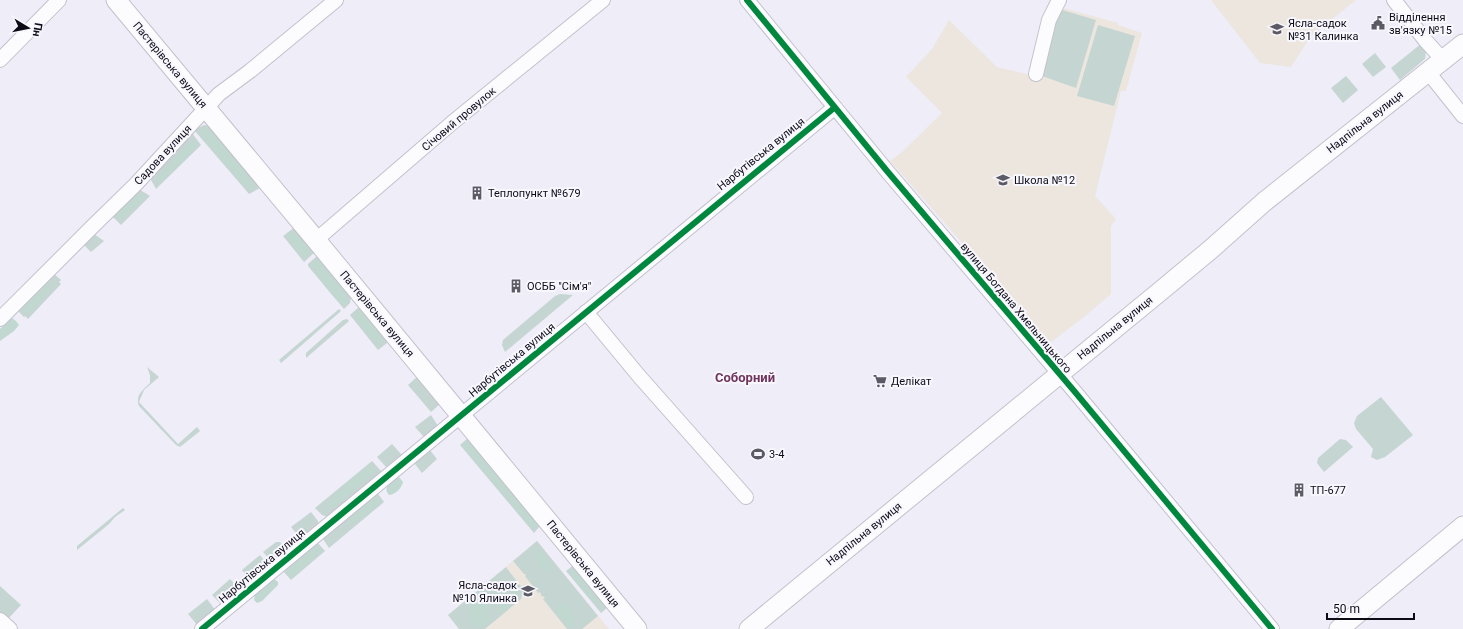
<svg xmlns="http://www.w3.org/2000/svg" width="1463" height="629" font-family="Roboto,sans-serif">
<rect width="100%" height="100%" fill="#eeedf8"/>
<g fill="#ece6df">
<polygon points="1211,0 1356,0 1311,36 1291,67 1260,63"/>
<polygon points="1048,6 1063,8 1118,23 1118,25 1142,33 1126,91 1121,91 1095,196 1116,219 1111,226 1111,294 1084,317 1046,346 995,280 890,161 902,152 942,113 906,77 932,49 949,20 997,67 1031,75"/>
<polygon points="537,541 609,629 459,629 448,615"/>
</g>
<g fill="#c5d6d2">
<polygon points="1059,9 1096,20 1076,88 1042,76"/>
<polygon points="1098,25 1135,36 1114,106 1077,96"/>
<polygon points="1422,43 1426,51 1425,59 1400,80 1391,68"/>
<polygon points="1375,53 1386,67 1373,77 1362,64"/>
<polygon points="1346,76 1358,90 1343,103 1331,88"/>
<polygon points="204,125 209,126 262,187 249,194 194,130"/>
<polygon points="192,133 201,145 156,189 149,176"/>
<polygon points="137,188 150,196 121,225 110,214"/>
<polygon points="295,227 315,252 304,262 283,236"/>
<polygon points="94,234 104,241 91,252 84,245"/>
<polygon points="318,255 351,297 350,303 344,309 308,266 308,264"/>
<polygon points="53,273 61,280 59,282 61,284 28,319 25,316 24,317 17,310"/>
<polygon points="560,294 573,295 505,352 502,345 503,340 555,296"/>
<polygon points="359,307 389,341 387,343 378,350 350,315"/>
<polygon points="339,309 341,311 281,363 279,360"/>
<polygon points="347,319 349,321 306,358 306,353 343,320"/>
<path d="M147 367 159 377 144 390 139 402 178 444 197 427 200 431 180 447 176 445 139 406C135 395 143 390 150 383V375Z"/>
<polygon points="418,376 441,403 431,412 408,385"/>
<polygon points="1381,397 1413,435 1385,457 1377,460 1371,457 1373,449 1356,429 1354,423 1357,416"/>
<polygon points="431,415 438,426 424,437 415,427"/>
<polygon points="469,437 539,524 539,527 534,533 460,445"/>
<polygon points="1340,439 1346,440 1353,447 1324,472 1317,463 1318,458"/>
<polygon points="392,444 402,455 387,468 377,457"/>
<polygon points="429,449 437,459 422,473 415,464 414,460"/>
<polygon points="372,461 382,472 328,517 322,515 315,508"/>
<polygon points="376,491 384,502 329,548 321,536"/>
<polygon points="123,508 125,510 115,517 109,524 77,550 77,546"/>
<polygon points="311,512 318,521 318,525 301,539 291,527"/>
<polygon points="316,541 325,551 291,580 283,571"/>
<polygon points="537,541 598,616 582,629 567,629 543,599 545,598 543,596 542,597 540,592 538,593 525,576 526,575 525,574 524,574 513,561"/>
<polygon points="276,542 280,542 288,551 273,563 263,552"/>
<polygon points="260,555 269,566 251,581 242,570"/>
<polygon points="575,564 608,607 601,613 566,571"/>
<polygon points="506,567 522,588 523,592 521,599 485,629 459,629 448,615"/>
<polygon points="230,579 240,590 222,605 212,595"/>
<polygon points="0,586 21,605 7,620 0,614"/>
<polygon points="207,599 216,611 198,626 188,614"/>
</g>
<g fill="#c0d8d0">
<path d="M204 127 209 128 213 132C222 142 255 178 255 189L253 191 246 186 204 140 199 131Z"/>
<path d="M196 141 197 144C192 153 167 179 157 184L158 179 161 175 187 145Z"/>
<polygon points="138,191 141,193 142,198 124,217 119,219 117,216 119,211"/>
<polygon points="293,232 300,237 310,251 309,255 306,259 302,256 288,238 289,234"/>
<path d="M315 260 321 262 324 266 344 292 347 299 344 306C335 300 313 273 312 263Z"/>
<polygon points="46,283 47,283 48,290 36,308 28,313 23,311 25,306"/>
<path d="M360 310 377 330 383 341 381 344C373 344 357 323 355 315L357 311Z"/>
<polygon points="12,318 16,321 19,325 14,331 0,341 0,329"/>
<polygon points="469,440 536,521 537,524 534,530 464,447 463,445"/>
<path d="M372 466 375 469 371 475 335 506 329 508V503C338 491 357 472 372 466Z"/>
<path d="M399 477 403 482C401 489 396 494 389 495 382 487 391 480 399 477Z"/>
<path d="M374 497 380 500V503C373 512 362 519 352 525L348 524C345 514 365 502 374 497Z"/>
<path d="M537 546 540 549 551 565 548 572C540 569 537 561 534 553Z"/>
<path d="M317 547 321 549C316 559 302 569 293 576L289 575 288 571C292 560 307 551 317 547Z"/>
<path d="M575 568 600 599 602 605C593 603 577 582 571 574V570Z"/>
<polygon points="271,579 274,579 278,582 278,585 262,601 257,603 254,600 255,594"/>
<path d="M515 591 519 592C519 601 509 608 502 612L500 611C500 602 508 596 515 591Z"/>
<path d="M486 594 489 598 485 609 490 619C486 626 479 628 471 625 465 612 472 597 486 594Z"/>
<path d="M564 603C571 608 575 616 575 625L574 627 568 625 555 611 557 607Z"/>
</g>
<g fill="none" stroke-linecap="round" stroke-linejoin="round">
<g stroke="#c3c1cd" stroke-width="16">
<g id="street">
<polyline points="747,0 887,171 1075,392 1272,629"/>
<polyline points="1394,0 1425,40 1443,60"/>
<polyline points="0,60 59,0"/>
<polyline points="1428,72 1463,116"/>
<polyline points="1036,74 1049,20 1059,0"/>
<polyline points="316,240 453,122 603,0"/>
<polyline points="586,312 639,376 746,497"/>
<polyline points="0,319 92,227 136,184 219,94 250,71 336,0"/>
<polyline points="0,620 10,629"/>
<polyline points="202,629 834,108"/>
</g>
</g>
<g stroke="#c3c1cd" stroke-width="21">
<g id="secondary">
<polyline points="116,0 316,240 637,629"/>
<polyline points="749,629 1163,289 1210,250 1264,202 1463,44"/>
<polyline points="1339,629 1463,526"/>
</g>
</g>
<use href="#street" stroke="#fcfcfe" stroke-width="14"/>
<use href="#secondary" stroke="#fcfcfe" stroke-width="19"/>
<g stroke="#f8f7fe" stroke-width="8">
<g id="cycleway">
<polyline points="747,0 887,171 1075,392 1272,629"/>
<polyline points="202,629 834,108"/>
</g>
</g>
<use href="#cycleway" stroke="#00873e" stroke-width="6"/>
</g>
<defs>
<g id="civic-bare" transform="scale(1.08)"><path d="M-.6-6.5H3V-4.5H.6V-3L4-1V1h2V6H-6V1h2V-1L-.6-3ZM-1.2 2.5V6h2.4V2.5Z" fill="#5c5a65" stroke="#f8f7fe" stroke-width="2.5" paint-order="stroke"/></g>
<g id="school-bare" transform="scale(1.08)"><path d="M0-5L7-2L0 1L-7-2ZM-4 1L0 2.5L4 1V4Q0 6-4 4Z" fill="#5c5a65" stroke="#f8f7fe" stroke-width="2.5" paint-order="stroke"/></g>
<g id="building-bare" transform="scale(1.08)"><path d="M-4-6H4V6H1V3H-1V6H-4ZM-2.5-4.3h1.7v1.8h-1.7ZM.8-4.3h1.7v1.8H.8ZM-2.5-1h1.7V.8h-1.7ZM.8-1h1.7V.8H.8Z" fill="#5c5a65" stroke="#f8f7fe" stroke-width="2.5" paint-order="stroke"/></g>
<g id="supermarket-bare" transform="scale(1.08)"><path d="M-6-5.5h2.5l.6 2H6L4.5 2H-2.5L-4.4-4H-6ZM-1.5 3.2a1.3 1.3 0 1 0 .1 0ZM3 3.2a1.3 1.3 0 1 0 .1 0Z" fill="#5c5a65" stroke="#f8f7fe" stroke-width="2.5" paint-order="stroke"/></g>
<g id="stadium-bare" transform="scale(1.08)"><path d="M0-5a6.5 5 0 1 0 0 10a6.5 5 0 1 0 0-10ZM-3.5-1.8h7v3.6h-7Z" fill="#5c5a65" stroke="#f8f7fe" stroke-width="2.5" paint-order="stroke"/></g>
</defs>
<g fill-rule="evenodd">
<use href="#civic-bare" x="1378" y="23"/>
<use href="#school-bare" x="1277" y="29"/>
<use href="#school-bare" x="1003" y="180"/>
<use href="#building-bare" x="477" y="193"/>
<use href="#building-bare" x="516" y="286"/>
<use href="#supermarket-bare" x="880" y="381"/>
<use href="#stadium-bare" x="758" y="454"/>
<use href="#building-bare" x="1299" y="490"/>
<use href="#school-bare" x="528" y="591"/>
</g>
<g text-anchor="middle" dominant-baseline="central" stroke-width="4" stroke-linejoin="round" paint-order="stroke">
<g font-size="11" fill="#0d0b16" stroke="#f8f7fe" text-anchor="start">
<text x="1389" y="17">Відділення<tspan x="1389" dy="13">зв'язку №15</tspan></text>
<text x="1288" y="23">Ясла-садок<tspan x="1288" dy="13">№31 Калинка</tspan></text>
<text x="1014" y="180">Школа №12</text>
<text x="488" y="193">Теплопункт №679</text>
<text x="527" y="286">ОСББ "Сім'я"</text>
<text x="891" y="381">Делікат</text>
<text x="769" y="454">3-4</text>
<text x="1310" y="490">ТП-677</text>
<text x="517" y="585" text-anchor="end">Ясла-садок<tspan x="517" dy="13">№10 Ялинка</tspan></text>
</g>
<g font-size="11" fill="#0d0b16" stroke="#f8f7fe">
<text transform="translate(170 65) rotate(50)">Пастерівська вулиця</text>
<text transform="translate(459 119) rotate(-40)">Січовий провулок</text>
<text transform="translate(1365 122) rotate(-38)">Надпільна вулиця</text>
<text transform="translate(761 154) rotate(-39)">Нарбутівська вулиця</text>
<text transform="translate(163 155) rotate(-47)">Садова вулиця</text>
<text transform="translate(1016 308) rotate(50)">вулиця Богдана Хмельницького</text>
<text transform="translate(377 314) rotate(50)">Пастерівська вулиця</text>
<text transform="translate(1115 328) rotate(-39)">Надпільна вулиця</text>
<text transform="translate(512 360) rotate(-40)">Нарбутівська вулиця</text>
<text transform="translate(864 534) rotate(-39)">Надпільна вулиця</text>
<text transform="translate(583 564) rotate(51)">Пастерівська вулиця</text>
<text transform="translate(262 566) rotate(-40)">Нарбутівська вулиця</text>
</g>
<g font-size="13" font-weight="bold" fill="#71345c" stroke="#f8f7fe">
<text x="745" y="377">Соборний</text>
</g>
</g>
<g transform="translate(28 28) rotate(100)" stroke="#f8f7fe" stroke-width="3" paint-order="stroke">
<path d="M0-3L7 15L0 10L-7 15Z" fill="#0d0b16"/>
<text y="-6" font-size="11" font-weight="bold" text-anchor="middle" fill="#0d0b16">Пн</text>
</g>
<path d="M1327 613v6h87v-6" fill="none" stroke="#0d0b16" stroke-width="2"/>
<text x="1333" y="613" font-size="12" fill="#0d0b16" stroke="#f8f7fe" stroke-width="3" paint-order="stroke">50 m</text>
</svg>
